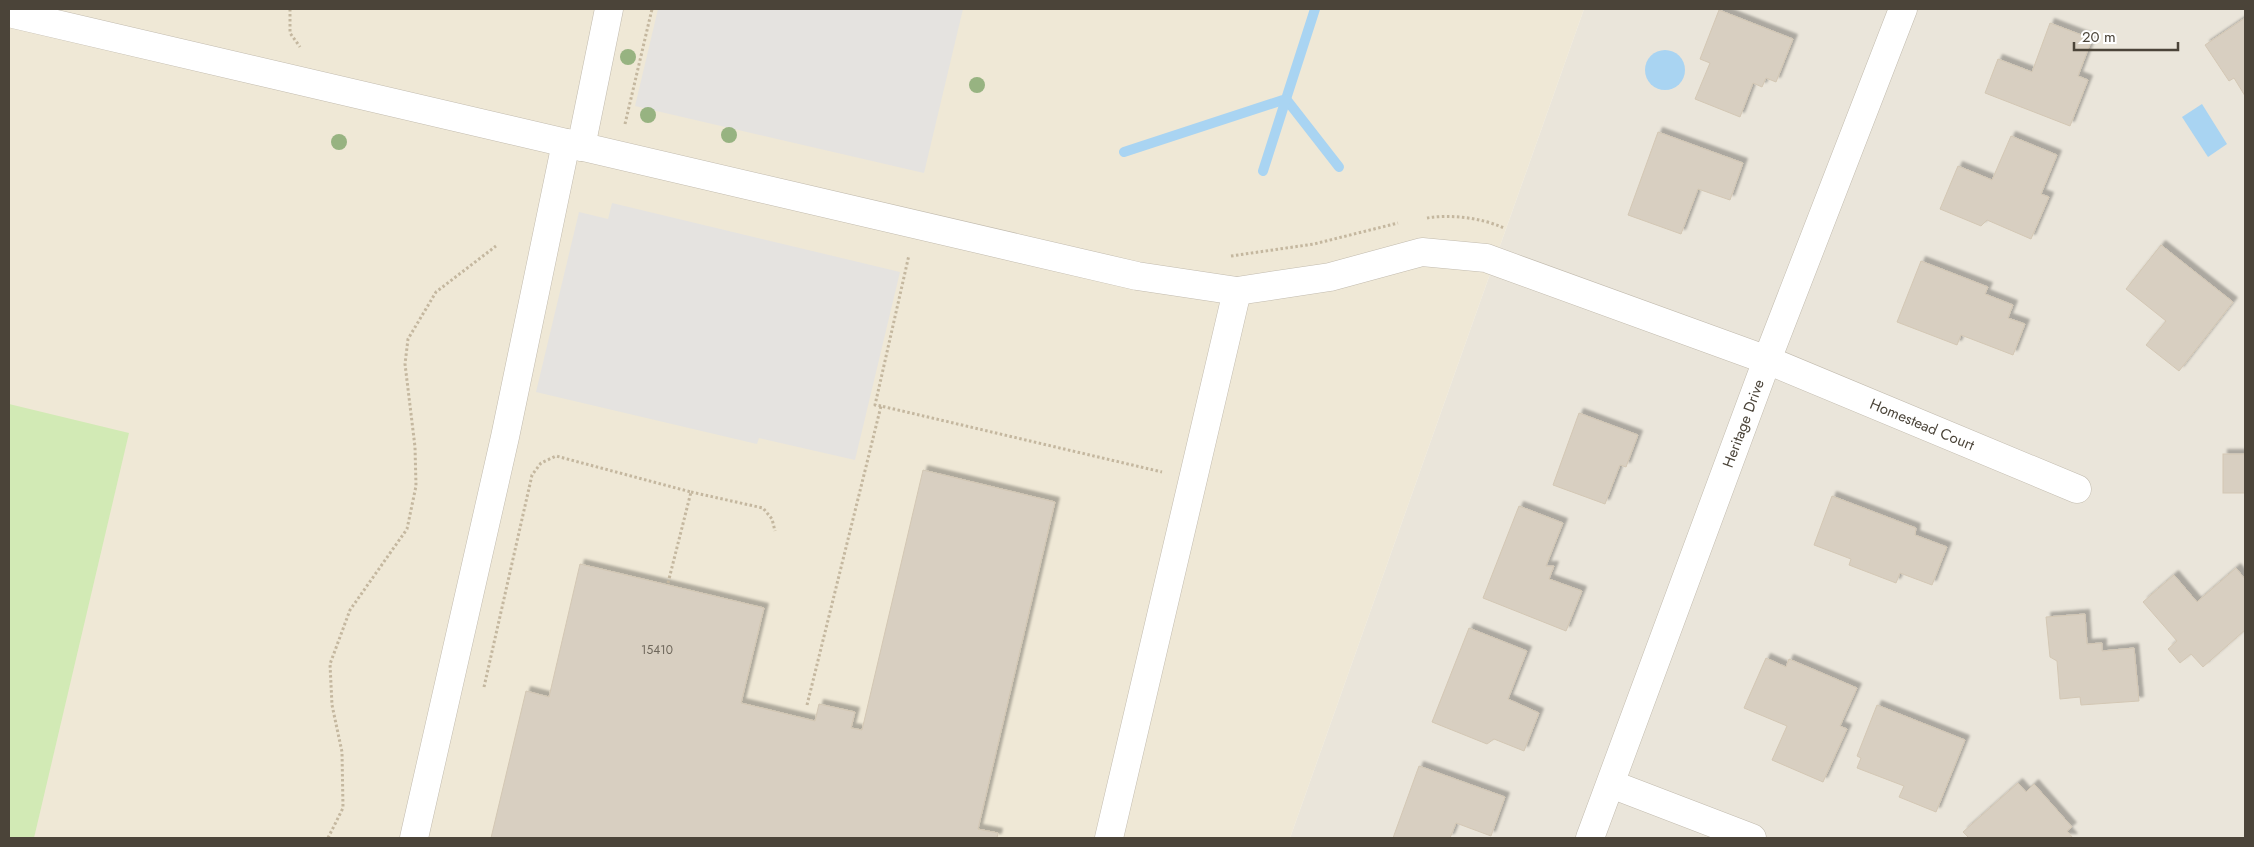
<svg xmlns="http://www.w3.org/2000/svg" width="2254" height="847" font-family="Jost,sans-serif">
<defs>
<filter id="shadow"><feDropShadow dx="4.5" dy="-4.5" stdDeviation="1" flood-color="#0004"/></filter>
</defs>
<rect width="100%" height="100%" fill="#f6f3ec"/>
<polygon fill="#eae5da" points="1584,9 2245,9 2245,838 1290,838"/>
<polygon fill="#efe8d6" points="9,9 1584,9 1290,838 9,838"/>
<polygon fill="#d2eab5" points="9,404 129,433 34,838 9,838"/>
<g fill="#e5e3e0">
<polygon points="658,9 963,9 924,173 635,106"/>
<polygon points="612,203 900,272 855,460 759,438 757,444 536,392 579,212 608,219"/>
</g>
<g fill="#a9d4f2">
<circle cx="1665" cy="70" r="20"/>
<polygon points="2202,104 2227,144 2208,157 2182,117"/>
</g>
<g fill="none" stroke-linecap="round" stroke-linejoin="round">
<g stroke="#a9d4f2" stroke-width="10">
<polyline points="1286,99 1339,167"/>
<polyline points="1124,152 1286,99 1315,9"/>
<polyline points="1263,171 1286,99"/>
</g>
</g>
<g fill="#d8cfc1" stroke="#d3c7b4" filter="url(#shadow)">
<polygon points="1719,10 1793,39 1776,82 1766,78 1762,87 1753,83 1740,117 1695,99 1710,63 1700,59"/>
<polygon points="2245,18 2245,96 2234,78 2229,81 2205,45"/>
<polygon points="2050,23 2092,39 2078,76 2088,80 2070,126 1985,93 1998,59 2032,72"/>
<polygon points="1658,132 1743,163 1730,200 1698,189 1681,234 1628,215"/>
<polygon points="2011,136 2057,155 2041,194 2049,197 2031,239 1987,220 1981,226 1940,209 1958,166 1992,180"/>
<polygon points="2161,245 2233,302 2179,371 2146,345 2166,321 2126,289"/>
<polygon points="1921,261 1988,287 1985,294 2013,305 2008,318 2025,324 2013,355 1961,335 1957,345 1897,322"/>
<polygon points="1579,413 1638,435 1626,467 1620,465 1605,504 1553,485"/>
<rect x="2223" y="454" width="22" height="39"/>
<polygon points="923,470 1055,502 978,829 998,833 997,838 491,838 526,691 549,697 580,564 764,608 741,703 815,721 819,704 855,712 851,728 862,730"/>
<polygon points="1832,496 1916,528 1915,535 1947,547 1932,585 1900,573 1896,583 1849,565 1851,559 1814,545"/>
<polygon points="1519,506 1563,523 1546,566 1554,566 1549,579 1582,591 1566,631 1483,598"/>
<polygon points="2236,568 2245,579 2245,630 2203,667 2191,654 2180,663 2168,649 2177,641 2143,602 2174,575 2197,602"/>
<polygon points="2085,614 2087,644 2102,643 2102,651 2134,648 2139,701 2081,705 2080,697 2060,699 2057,661 2050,657 2046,617"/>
<polygon points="1469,628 1527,651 1508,699 1539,713 1524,751 1494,739 1487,744 1432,722"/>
<polygon points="1766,658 1786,667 1789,659 1857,688 1840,726 1847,729 1823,782 1772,760 1787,726 1744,708"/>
<polygon points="1877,705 1965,740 1936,812 1899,797 1904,786 1857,768 1861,758 1857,756"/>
<polygon points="1419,766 1505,797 1491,836 1456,823 1450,838 1393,838"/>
<polygon points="2018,783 2026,792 2034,784 2072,827 2067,831 2073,838 1969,838 1963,832"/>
</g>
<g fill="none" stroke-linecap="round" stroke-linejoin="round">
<g stroke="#c2bbae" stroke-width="29">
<g id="minor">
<path id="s1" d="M9 13 1137 276 1237 291 1330 277 1422 252 1486 258 1767 360 2077 489"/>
<polyline points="581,147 609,9"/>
<polyline points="1611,784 1752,838"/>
<polyline points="414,838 505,437 566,143"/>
<polyline points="1109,838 1237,291"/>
<path id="s2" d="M1590 838 1767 360 1903 9"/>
</g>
</g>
<g stroke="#c4b79f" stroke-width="3" stroke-dasharray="2.5 2.5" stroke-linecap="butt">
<polyline points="290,9 290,33 300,47"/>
<polyline points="625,124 652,9"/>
<path d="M1427 218C1451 214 1482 218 1504 228"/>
<polyline points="1231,256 1314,244 1398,223"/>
<polyline points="881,406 875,405 909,255"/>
<polyline points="691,492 763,508 772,519 775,531"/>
<polyline points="484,687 532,475 541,463 556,456 691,492 668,583"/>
<polyline points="807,705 881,406 1162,472"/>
<polyline points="328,838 343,808 342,752 332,705 330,664 350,610 407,529 416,486 415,447 405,364 408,339 436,292 496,246"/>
</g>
<use href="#minor" stroke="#fff" stroke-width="28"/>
</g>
<g fill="#97b381">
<circle cx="628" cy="57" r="8"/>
<circle cx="977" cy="85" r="8"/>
<circle cx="648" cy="115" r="8"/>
<circle cx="729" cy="135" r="8"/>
<circle cx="339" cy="142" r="8"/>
</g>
<g text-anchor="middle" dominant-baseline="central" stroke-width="4" stroke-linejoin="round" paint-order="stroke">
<g font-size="12" fill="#6e675b">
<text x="657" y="650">15410</text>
</g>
<g font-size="15" fill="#4b4439" stroke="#fff">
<text stroke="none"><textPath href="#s2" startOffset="442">Heritage Drive</textPath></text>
<text stroke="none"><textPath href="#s1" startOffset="1980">Homestead Court</textPath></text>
</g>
</g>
<rect width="2254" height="847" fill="none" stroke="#4b4439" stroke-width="20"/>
<path d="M2074 42v8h104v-8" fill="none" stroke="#4b4439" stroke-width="2.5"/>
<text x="2082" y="42" font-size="15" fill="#4b4439" stroke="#ffffff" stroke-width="4" paint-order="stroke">20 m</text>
</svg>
